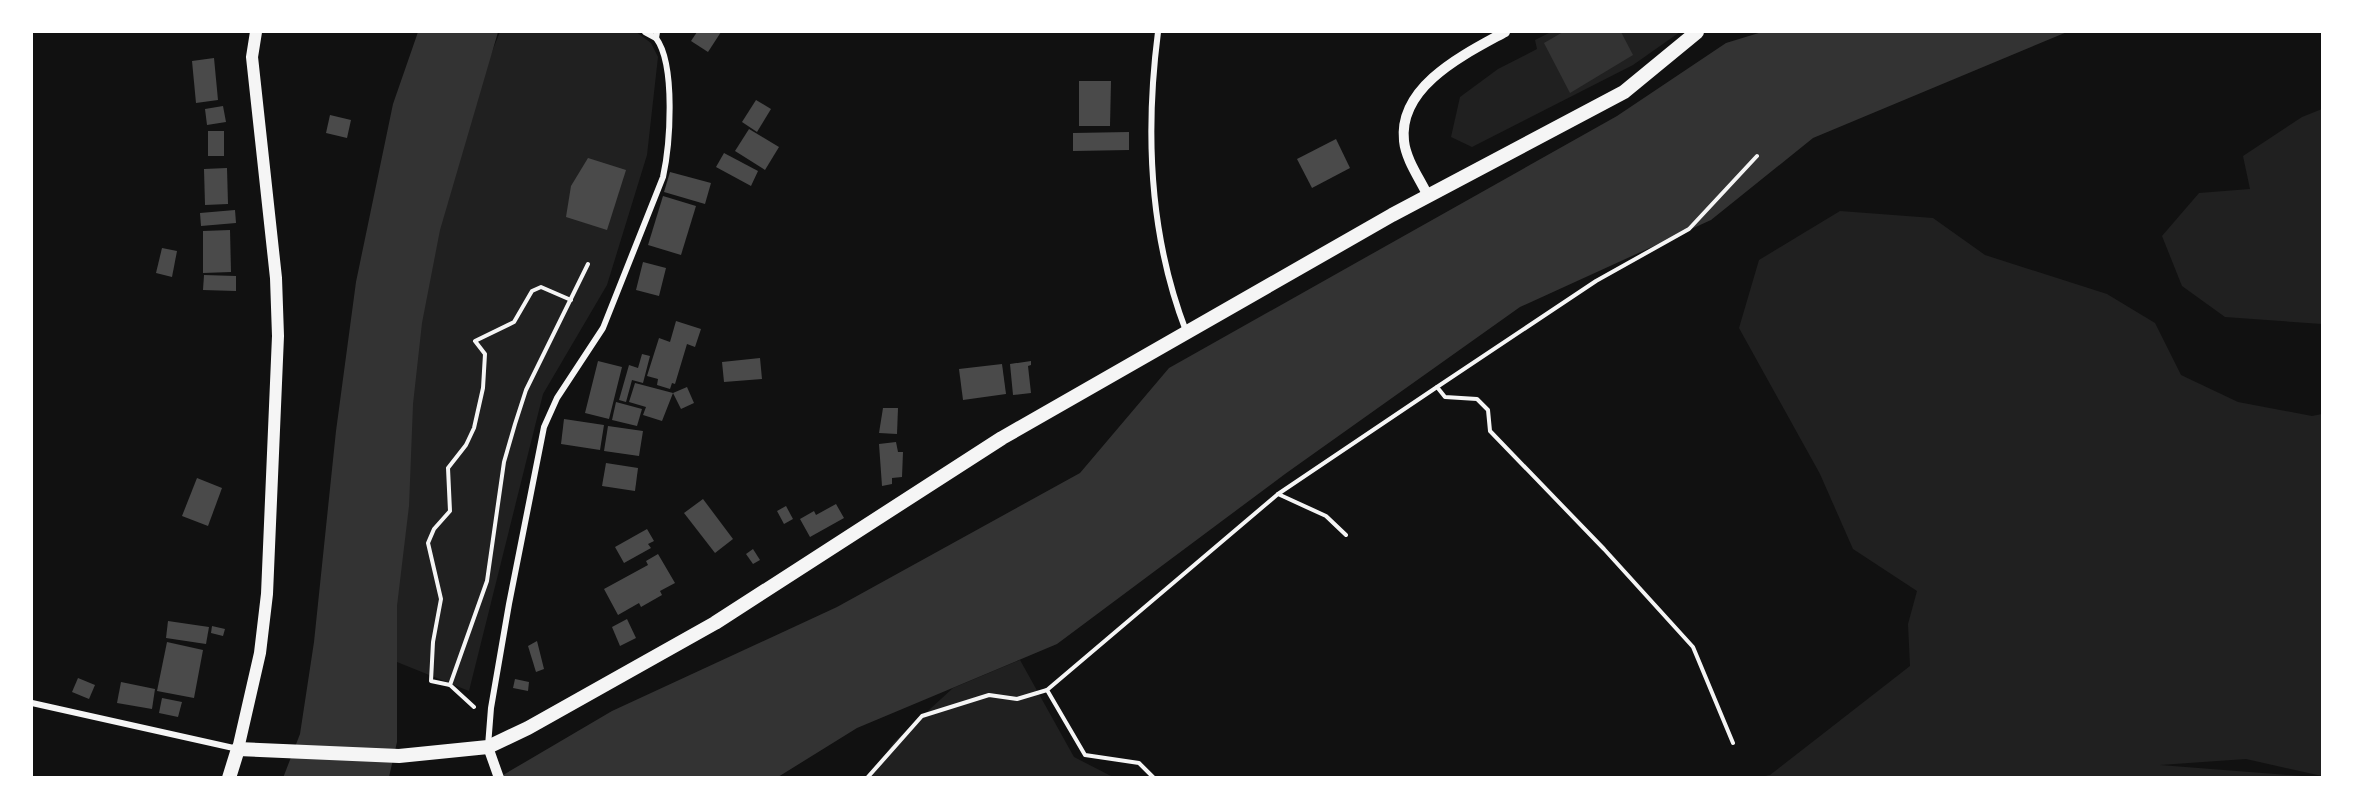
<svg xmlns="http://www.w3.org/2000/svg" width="2354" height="809" font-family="'PT Sans',sans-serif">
<rect width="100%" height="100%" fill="#111"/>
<g fill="#202020">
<polygon points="500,32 636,32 651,43 658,57 647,155 607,285 543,394 469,691 392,660 425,216"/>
<polygon points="1551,32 1680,32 1633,65 1472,147 1451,137 1460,97 1498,69 1537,49 1535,40"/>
<polygon points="2322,109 2322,324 2225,317 2182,286 2162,236 2199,193 2250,189 2243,156 2302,117"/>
<polygon points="1840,211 1933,218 1985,255 2107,294 2155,323 2181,375 2238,402 2312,416 2322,414 2322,776 2246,759 2160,765 2315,777 1760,777 1770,775 1910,666 1908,624 1917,591 1853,549 1820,474 1739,328 1759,260"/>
<polygon points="1020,660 1074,757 1113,777 869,778 894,742 953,688"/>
</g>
<g fill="#333">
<polygon points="418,32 498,32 440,230 422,323 413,404 409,506 397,606 397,742 389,777 283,778 300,734 314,642 336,431 356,282 393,104"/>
<polygon points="1563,32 1621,32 1633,55 1570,93 1544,43"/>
<polygon points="1762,32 2067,32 1813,138 1711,220 1520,307 1285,474 1057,644 857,728 778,777 498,778 612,711 837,607 1080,473 1169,368 1617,116 1726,43"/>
</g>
<g fill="#4a4a4a">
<polygon points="697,32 721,32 708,52 691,41"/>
<polygon points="214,58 218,100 196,103 192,61"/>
<polygon points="1079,81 1111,81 1110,126 1079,126"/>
<polygon points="756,100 771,109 757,132 742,122"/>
<polygon points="223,106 226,122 207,125 205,109"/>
<polygon points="330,115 351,120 347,138 326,133"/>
<polygon points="749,129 779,147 765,170 735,151"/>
<rect x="208" y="131" width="16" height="25"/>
<polygon points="1129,132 1129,150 1073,151 1073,133"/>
<polygon points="1336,139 1350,168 1312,188 1297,159"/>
<polygon points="724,153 758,171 751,186 716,167"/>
<polygon points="588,158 626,170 607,230 566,217 571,186"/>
<polygon points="227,168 228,204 205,205 204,169"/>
<polygon points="670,172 711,183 705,204 664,192"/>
<polygon points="663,196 696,206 681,255 648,245"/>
<polygon points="235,210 236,223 201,226 200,213"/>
<polygon points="230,230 231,272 203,273 203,231"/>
<polygon points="162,248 177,251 172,277 156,273"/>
<polygon points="643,262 666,268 659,296 636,290"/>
<polygon points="204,275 236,276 236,291 203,290"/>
<polygon points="676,321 701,329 695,347 687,344 675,384 672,383 670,389 657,385 658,379 647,376 659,338 670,342"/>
<polygon points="642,354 650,356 643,383 632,380 626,402 619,400 629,365 638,368"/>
<polygon points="760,358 762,379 724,382 722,362"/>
<polygon points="598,361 622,367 609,419 585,413"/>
<polygon points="1031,361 1031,365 1028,366 1031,393 1013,395 1010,364"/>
<polygon points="1002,364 1006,394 963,400 959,369"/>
<polygon points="635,383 673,393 662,421 643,415 646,407 629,402"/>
<polygon points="687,387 694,403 681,409 673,393"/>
<polygon points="616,402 642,409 637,426 612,420"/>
<polygon points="883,408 898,408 897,434 879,433"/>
<polygon points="564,419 604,425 600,450 561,444"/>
<polygon points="608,426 643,431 639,456 604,451"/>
<polygon points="896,442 898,452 903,452 902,477 892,478 892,484 882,486 879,444"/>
<polygon points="606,463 638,468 635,491 602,486"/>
<polygon points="197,478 222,488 208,526 182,516"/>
<polygon points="703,499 733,539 715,553 684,513"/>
<polygon points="836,504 844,518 810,537 800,519 814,511 816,515"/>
<polygon points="786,506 793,519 784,524 777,511"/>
<polygon points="647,529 654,541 648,544 651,548 624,563 615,547"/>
<polygon points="753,549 760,560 753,564 746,554"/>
<polygon points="658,554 675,583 660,591 662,595 641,607 639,603 618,615 604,589 648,565 646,561"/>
<polygon points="627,619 636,638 620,646 612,627"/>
<polygon points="168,621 209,627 206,644 166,638"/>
<polygon points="212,626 225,629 223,636 211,633"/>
<polygon points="537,641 544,669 536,672 528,646"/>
<polygon points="167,642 203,650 194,698 157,691"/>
<polygon points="78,678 95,685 89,699 72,692"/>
<polygon points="515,679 529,682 528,691 513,688"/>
<polygon points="121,682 155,689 152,709 117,703"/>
<polygon points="162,698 182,702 178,717 159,713"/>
</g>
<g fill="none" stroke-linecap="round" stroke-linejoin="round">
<g stroke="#f5f5f5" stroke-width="4">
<polyline points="1346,535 1326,516 1278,494 1437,387"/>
<polyline points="450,685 431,681 433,642 441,599 428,543 434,529 450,511 448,468 466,445 474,428 483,388 485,354 475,341 514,322 532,291 541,287 571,300"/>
<polyline points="474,707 450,685 487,581 504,462 515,424 526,390 588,264"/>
<polyline points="1733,743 1693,647 1604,549 1490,431 1488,410 1477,399 1445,397 1437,387 1596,281 1689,229 1757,156"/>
<polyline points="867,778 922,716 989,695 1017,699 1047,690"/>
<polyline points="1154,778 1139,763 1085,755 1047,690 1278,494"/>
</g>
<g stroke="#f5f5f5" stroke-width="6">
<polyline points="645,32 656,38"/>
<path d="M1158 32C1145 133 1149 235 1186 331"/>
<polyline points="32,703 238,749"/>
<path d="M488 746 491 708 509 604 544 427 557 398 603 328 663 177C670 145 676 65 656 38L657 32"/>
</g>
<g stroke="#f5f5f5" stroke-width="10">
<path d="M1428 196C1420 179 1406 160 1404 141 1398 86 1465 54 1505 32"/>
<polyline points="488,747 499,778"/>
</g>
<polyline stroke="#f5f5f5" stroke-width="12" points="238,749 260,653 267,594 278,336 276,278 252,57 256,32"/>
<polyline stroke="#f5f5f5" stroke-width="14" points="229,778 238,749 399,756 488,747 528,728 715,623 1002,438 1392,215 1624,92 1697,32"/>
</g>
<rect width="2354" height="809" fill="none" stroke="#ffffff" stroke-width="66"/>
</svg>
